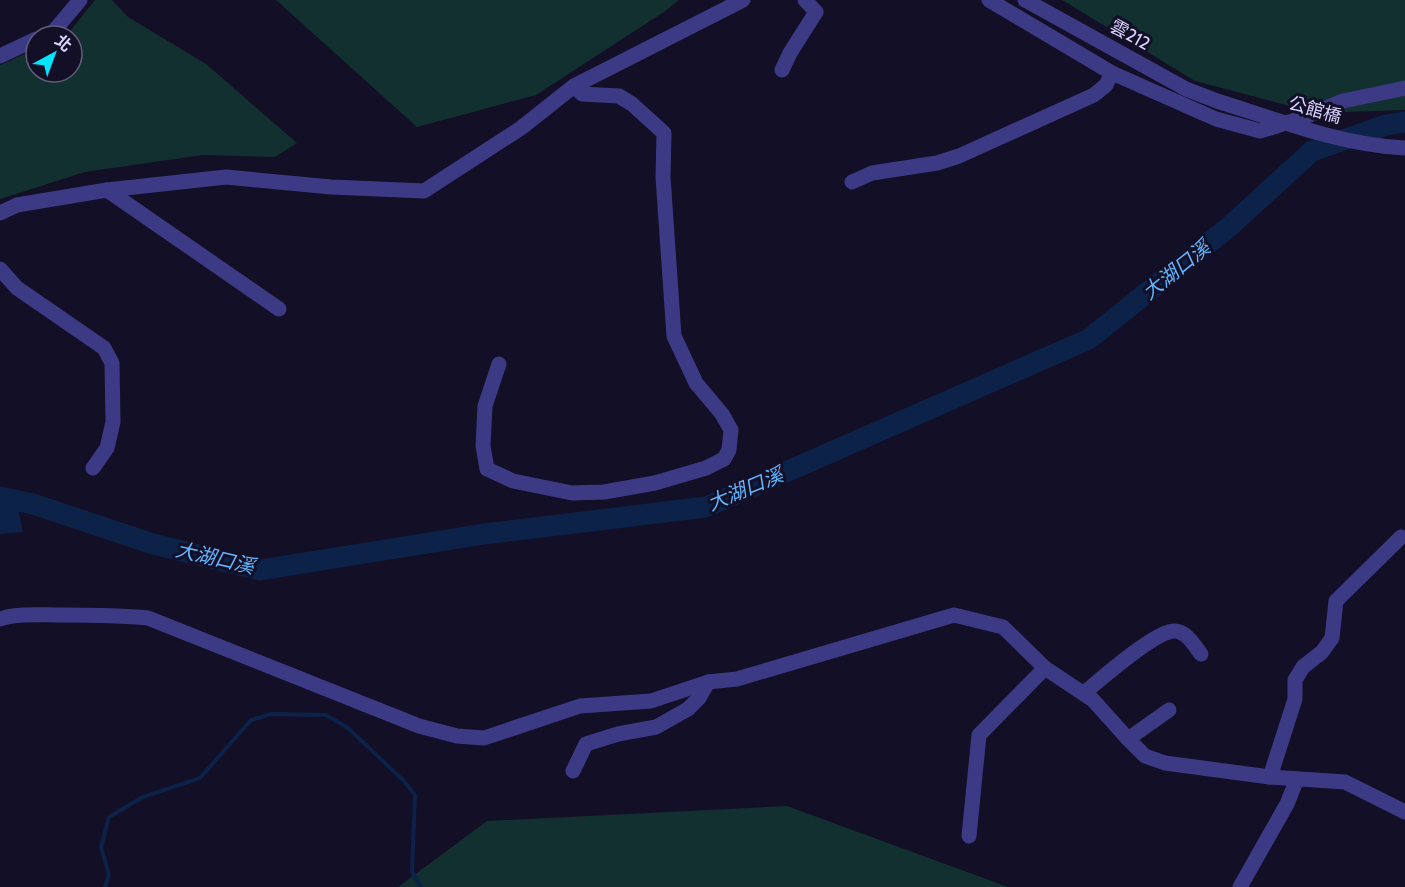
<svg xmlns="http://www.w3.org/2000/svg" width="1405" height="887" font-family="Cabin,'Noto Sans TC',sans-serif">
<rect width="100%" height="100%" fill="#130f26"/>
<g fill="#12302f">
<polygon points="95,0 112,0 128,17 206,64 297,143 275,157 203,155 85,172 0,199 0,65 36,49 36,72 72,72 72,36 66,36"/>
<polygon points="276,0 679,0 664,12 536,95 417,127"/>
<polygon points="1062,0 1405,0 1405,110 1316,113 1195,81"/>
<polygon points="787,806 1008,887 398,887 487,821"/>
</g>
<polygon fill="#0c2248" points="0,492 15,494 23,532 0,534"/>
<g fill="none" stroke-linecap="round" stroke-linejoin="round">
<polyline stroke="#0c2248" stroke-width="4" points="105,887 109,875 101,847 109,817 143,797 200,778 251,720 271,714 326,715 348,728 403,780 415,795 412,872 421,887"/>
<polyline stroke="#0c2248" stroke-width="21" points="0,497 33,504 153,544 260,570 484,534 706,507 1089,339 1230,226 1312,151 1386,125 1405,122"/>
<g stroke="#3d3a85" stroke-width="15">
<polyline points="989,0 1112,73 1216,119 1260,131 1277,126 1307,116 1343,101 1405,88"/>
<polyline points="1025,0 1186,89 1217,101"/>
<polyline points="43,36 54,31 80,0"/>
<polyline points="0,56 36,39"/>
<polyline points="782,70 790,53 816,12 805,0"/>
<polyline points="852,182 872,173 937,163 959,156 1094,95 1106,85 1112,73"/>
<polyline points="107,190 279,309"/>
<polyline points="0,213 17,205 107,190 226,177 331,187 424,191 521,128 574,86 743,0"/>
<polyline points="0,269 17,288 104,348 112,363 113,422 107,448 93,468"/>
<polyline points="499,364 485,406 483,446 487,469 513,481 572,493 604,492 655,483 706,468 724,459 729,450 731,430 722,414 696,383 674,336 663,177 664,133 632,104 619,96 582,94 574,86"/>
<path d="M0 619C18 613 40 615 60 615 89 615 118 615 148 618L419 726 457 736 484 738 580 706 651 701 708 682 737 679 954 615 1003 627 1045 668 1093 700 1128 739 1145 756 1165 763 1270 777 1345 782 1405 812"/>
<path d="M1084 693C1101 679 1153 633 1173 631 1186 630 1194 645 1201 654"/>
<polyline points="1128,739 1169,710"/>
<polyline points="573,771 586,744 618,734 656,727 688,709 699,698 708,682"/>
<polyline points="1270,777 1295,699 1295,680 1303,667 1322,652 1332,638 1336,601 1401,537"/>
<polyline points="969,836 979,735 1045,668"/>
<polyline points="1240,887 1287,804 1297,779"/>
</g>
<path stroke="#3d3a85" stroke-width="15" d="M1217 101C1278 120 1341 145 1405 148"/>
</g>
<g text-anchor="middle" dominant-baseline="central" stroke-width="6" stroke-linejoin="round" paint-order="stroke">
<g font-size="18" fill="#d9d4ff" stroke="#130f26">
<text transform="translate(1130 35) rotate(29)">雲212</text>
<text transform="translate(1315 110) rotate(16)">公館橋</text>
</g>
<g font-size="20" font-style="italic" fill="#62b6ff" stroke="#130f26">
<text transform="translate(1176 270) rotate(-39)">大湖口溪</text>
<text transform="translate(745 489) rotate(-23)">大湖口溪</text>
<text transform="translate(215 558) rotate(13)">大湖口溪</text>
</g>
</g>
<g transform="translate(54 54) rotate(41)"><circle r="28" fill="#130f26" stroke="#625e7d" stroke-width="1.5"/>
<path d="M0-4.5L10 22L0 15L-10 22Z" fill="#00e5ff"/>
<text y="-9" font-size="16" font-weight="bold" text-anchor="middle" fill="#d9d4ff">北</text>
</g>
</svg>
